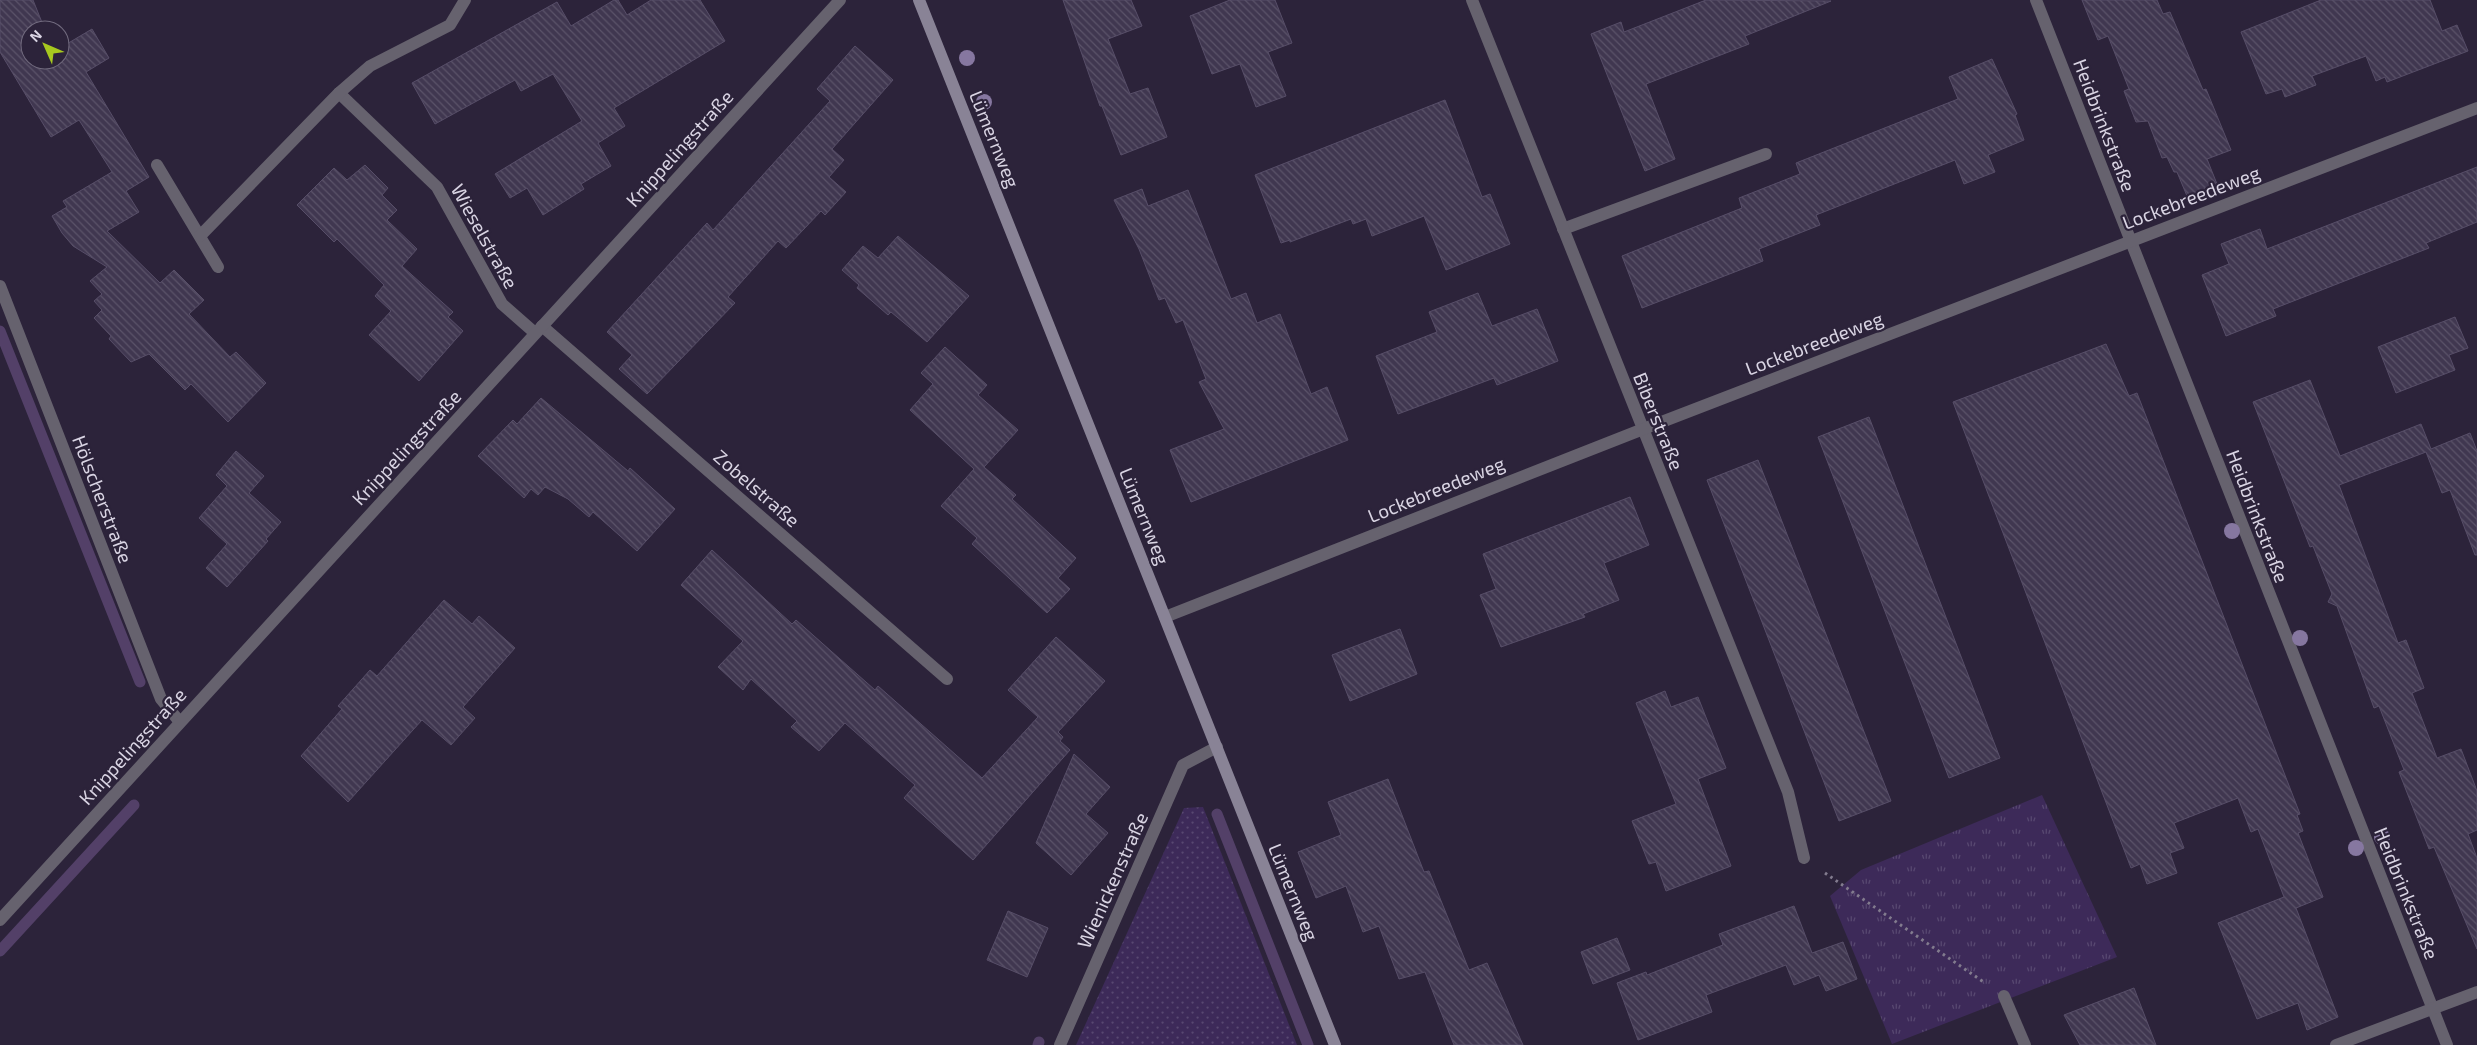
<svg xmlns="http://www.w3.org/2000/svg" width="2477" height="1045" font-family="'Exo 2',sans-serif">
<defs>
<pattern id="grass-dots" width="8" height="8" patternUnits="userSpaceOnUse" patternTransform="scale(1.25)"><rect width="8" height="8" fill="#3d2a59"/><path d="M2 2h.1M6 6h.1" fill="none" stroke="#584871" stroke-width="1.8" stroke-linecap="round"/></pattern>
<pattern id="park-tufts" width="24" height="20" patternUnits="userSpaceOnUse" patternTransform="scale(1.25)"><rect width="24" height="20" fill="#3d2a59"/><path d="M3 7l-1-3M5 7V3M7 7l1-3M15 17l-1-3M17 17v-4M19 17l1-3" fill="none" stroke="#584871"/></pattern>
<pattern id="building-back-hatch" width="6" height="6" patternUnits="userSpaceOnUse" patternTransform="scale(1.25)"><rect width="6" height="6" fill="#403750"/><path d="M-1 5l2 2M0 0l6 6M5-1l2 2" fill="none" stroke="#5b5369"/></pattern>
</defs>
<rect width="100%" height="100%" fill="#2c233a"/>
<polygon fill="url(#grass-dots)" points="1203,807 1297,1045 1076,1045 1184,808"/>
<polygon fill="url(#park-tufts)" points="2042,795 2117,957 1892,1044 1830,896 1861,870"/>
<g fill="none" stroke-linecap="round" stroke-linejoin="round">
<g stroke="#534068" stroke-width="11">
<polyline points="0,331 140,682"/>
<polyline points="1217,814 1308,1045"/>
<polyline points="0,951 134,805"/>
<polyline points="1038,1045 1039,1042"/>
</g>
</g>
<g fill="url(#building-back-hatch)" stroke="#574e68">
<polygon points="0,0 33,0 45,30 30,30 30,60 60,60 60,48 92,29 109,58 86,72 149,177 126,191 139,212 107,231 160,283 174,270 204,300 189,314 230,357 236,352 266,383 228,422 191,384 185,390 149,354 131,362 109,339 111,336 94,318 102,310 94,301 102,294 90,281 107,267 73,246 62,233 52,216 67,207 63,201 112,172 79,120 51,137 0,52"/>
<polygon points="614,0 618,0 627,15 651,0 700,0 725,41 614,108 625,126 598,143 611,166 581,184 584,189 543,215 527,188 510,198 495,174 582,121 553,74 521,91 515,80 435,124 412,83 557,2 571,26"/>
<polygon points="1063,0 1131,0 1142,26 1108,39 1130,94 1148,88 1167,137 1121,155 1102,106 1100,106"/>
<polygon points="1230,0 1275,0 1292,43 1268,52 1286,96 1256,107 1240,64 1212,74 1190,16"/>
<polygon points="1706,0 1831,1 1745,36 1749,44 1646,84 1675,159 1645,171 1591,34 1621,22 1624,32"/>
<polygon points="2082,0 2157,0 2163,14 2170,12 2203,90 2206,89 2231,150 2207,159 2217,184 2187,196 2177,172 2174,172 2167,157 2162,158 2148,121 2136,122 2124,91 2129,89 2108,36 2098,40"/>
<polygon points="2321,0 2430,0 2442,31 2457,25 2468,51 2387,82 2385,77 2376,81 2366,56 2312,76 2316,85 2285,97 2282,89 2266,94 2241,32"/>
<polygon points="855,46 893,80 832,149 844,160 829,177 846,192 825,215 821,211 786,248 778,241 728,297 735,303 647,394 619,369 632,355 607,332 707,223 713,230 830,101 817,89"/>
<polygon points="1992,59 2017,114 2015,115 2024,140 1988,155 1995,172 1964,184 1955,160 1816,215 1820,225 1759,249 1763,261 1642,308 1622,256 1742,208 1739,198 1800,174 1796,163 1958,99 1949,77"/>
<polygon points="1445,100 1482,197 1490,194 1510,244 1446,270 1424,216 1372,236 1366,219 1353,224 1351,219 1290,242 1290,240 1281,243 1255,175"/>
<polygon points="365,165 388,188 382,195 397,210 387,220 417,249 402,266 453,312 448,317 463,331 419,381 369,335 391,311 375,296 384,285 337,239 334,242 297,205 334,168 347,180"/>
<polygon points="2477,167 2477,222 2426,243 2429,248 2273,309 2276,316 2226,336 2202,275 2229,264 2221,244 2260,229 2267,249"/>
<polygon points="1142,189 1148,206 1188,190 1231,299 1246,293 1257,323 1280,314 1311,394 1327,387 1348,440 1191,502 1170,450 1224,429 1199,382 1206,379 1183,320 1176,323 1165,298 1159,300 1139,249 1114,200"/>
<polygon points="898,236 969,296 927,342 891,312 888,315 857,288 859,285 842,270 863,246 878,258"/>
<polygon points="1478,293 1492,326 1537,309 1558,361 1497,385 1494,378 1398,414 1376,356 1437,332 1429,312"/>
<polygon points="2455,317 2468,348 2449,355 2455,370 2396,393 2378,347"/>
<polygon points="2106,344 2129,396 2137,393 2300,814 2297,815 2303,831 2298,833 2323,897 2296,908 2338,1017 2307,1030 2298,1003 2257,1019 2218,923 2284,897 2258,829 2251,832 2238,798 2174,823 2184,848 2170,853 2177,873 2147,884 2140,864 2131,868 1953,402"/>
<polygon points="945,347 987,385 978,395 1018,430 984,467 1016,495 1012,499 1076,558 1058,578 1070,589 1047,613 972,544 977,538 941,506 974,469 910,410 933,384 921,373"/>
<polygon points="2310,380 2340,456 2421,424 2431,449 2470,433 2477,451 2477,555 2475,555 2450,490 2442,493 2426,452 2339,485 2398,643 2406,640 2424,688 2412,693 2437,758 2461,749 2477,791 2477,830 2468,834 2477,858 2477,949 2434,847 2429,849 2399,772 2404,770 2379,706 2374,708 2337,606 2328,602 2332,594 2313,546 2310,547 2253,402"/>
<polygon points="541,398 628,471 630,468 675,509 637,551 593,512 589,517 568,499 545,487 538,495 531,489 524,498 478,456 513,420 517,424"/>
<polygon points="1869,417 2000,758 1949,778 1818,437"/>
<polygon points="236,451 264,476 249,493 281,522 266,539 268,541 227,587 206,568 227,544 199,518 227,486 216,475"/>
<polygon points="1758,460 1891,801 1839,821 1707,480"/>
<polygon points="1630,497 1649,545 1604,563 1619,600 1583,614 1585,617 1501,647 1480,595 1496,589 1483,554"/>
<polygon points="712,550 792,624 796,620 875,690 878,686 982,778 1038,717 1008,690 1056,637 1105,681 1058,732 1063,737 1060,741 1070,750 973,860 904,798 915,785 845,723 819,751 791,727 797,721 751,679 743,690 718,667 743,641 681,585"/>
<polygon points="444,600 472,624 479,616 515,648 463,707 475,718 451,745 422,720 348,802 301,756 342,709 338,706 370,670 377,676"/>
<polygon points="1400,629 1417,674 1350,701 1332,655"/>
<polygon points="1665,691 1671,707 1698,697 1726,768 1698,779 1731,866 1666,891 1656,862 1649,864 1632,821 1676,804 1636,703"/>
<polygon points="1074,754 1110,787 1086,814 1108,833 1071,875 1036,843"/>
<polygon points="1388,779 1424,872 1429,871 1469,970 1487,963 1523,1045 1454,1045 1425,972 1399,979 1379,926 1363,932 1346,886 1316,898 1298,852 1341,835 1328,802"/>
<polygon points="1794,906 1812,953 1843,942 1857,979 1826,991 1819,975 1794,985 1786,965 1706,995 1712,1012 1638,1040 1617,983 1646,972 1647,975 1723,945 1719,934"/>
<polygon points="1008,911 1048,928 1027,977 987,960"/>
<polygon points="1617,938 1630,970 1593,984 1581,952"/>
<polygon points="2134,988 2156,1045 2080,1045 2064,1015"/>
</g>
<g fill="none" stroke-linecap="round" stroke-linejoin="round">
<polyline stroke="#827b8e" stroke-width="3" stroke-dasharray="2.5 4" stroke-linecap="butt" points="1825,873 1985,983"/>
<g stroke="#66626e" stroke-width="12">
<polyline points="1563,229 1766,154"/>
<polyline points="2004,996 2025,1045"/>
</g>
<g stroke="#66626e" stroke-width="12">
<polyline points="1472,0 1788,792 1804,858"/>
<polyline points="2036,0 2447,1045"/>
<polyline points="339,93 437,187 502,304 535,333"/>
<polyline points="157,165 218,267"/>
<polyline points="200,236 339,93 370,66 450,25 465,0"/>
<polyline points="0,286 161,699 179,721"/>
<polyline points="542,326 947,679"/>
<path d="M1165 617C1601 444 2039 275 2477 108"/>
<polyline points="0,920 840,0"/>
<polyline points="1060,1045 1183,765 1217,747"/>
<polyline points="2336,1045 2477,992"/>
</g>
<polyline stroke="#898396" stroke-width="12" points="919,0 1335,1045"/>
</g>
<g fill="#8677a0">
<circle cx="967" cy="58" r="8"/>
<circle cx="984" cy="102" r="8"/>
<circle cx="2232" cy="531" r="8"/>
<circle cx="2300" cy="638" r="8"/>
<circle cx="2382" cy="837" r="8"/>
<circle cx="2356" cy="848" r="8"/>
</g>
<g text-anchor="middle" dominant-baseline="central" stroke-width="4.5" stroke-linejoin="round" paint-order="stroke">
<g font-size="19" fill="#d9d4e3" stroke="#2c233a">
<text transform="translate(2105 125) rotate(69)">Heidbrinkstraße</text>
<text transform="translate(995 139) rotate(68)">Lümernweg</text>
<text transform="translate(679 148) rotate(-48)">Knippelingstraße</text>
<text transform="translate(2191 197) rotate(-21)">Lockebreedeweg</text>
<text transform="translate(485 236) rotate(61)">Wieselstraße</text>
<text transform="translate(1814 343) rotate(-21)">Lockebreedeweg</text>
<text transform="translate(1659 421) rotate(68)">Biberstraße</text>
<text transform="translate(406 447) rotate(-47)">Knippelingstraße</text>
<text transform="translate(757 488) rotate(41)">Zobelstraße</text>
<text transform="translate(1436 489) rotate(-22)">Lockebreedeweg</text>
<text transform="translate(103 499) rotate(69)">Hölscherstraße</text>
<text transform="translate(1145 516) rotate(68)">Lümernweg</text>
<text transform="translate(2258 516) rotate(69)">Heidbrinkstraße</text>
<text transform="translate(132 746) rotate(-48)">Knippelingstraße</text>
<text transform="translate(1112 880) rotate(-66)">Wienickenstraße</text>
<text transform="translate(1294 892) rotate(68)">Lümernweg</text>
<text transform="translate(2407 893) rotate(68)">Heidbrinkstraße</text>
</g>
</g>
<g transform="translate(45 45) rotate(315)"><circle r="24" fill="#2c233a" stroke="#716a7e"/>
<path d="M0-4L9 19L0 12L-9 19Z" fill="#a7c81f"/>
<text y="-8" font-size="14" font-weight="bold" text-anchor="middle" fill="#d9d4e3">N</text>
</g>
</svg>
